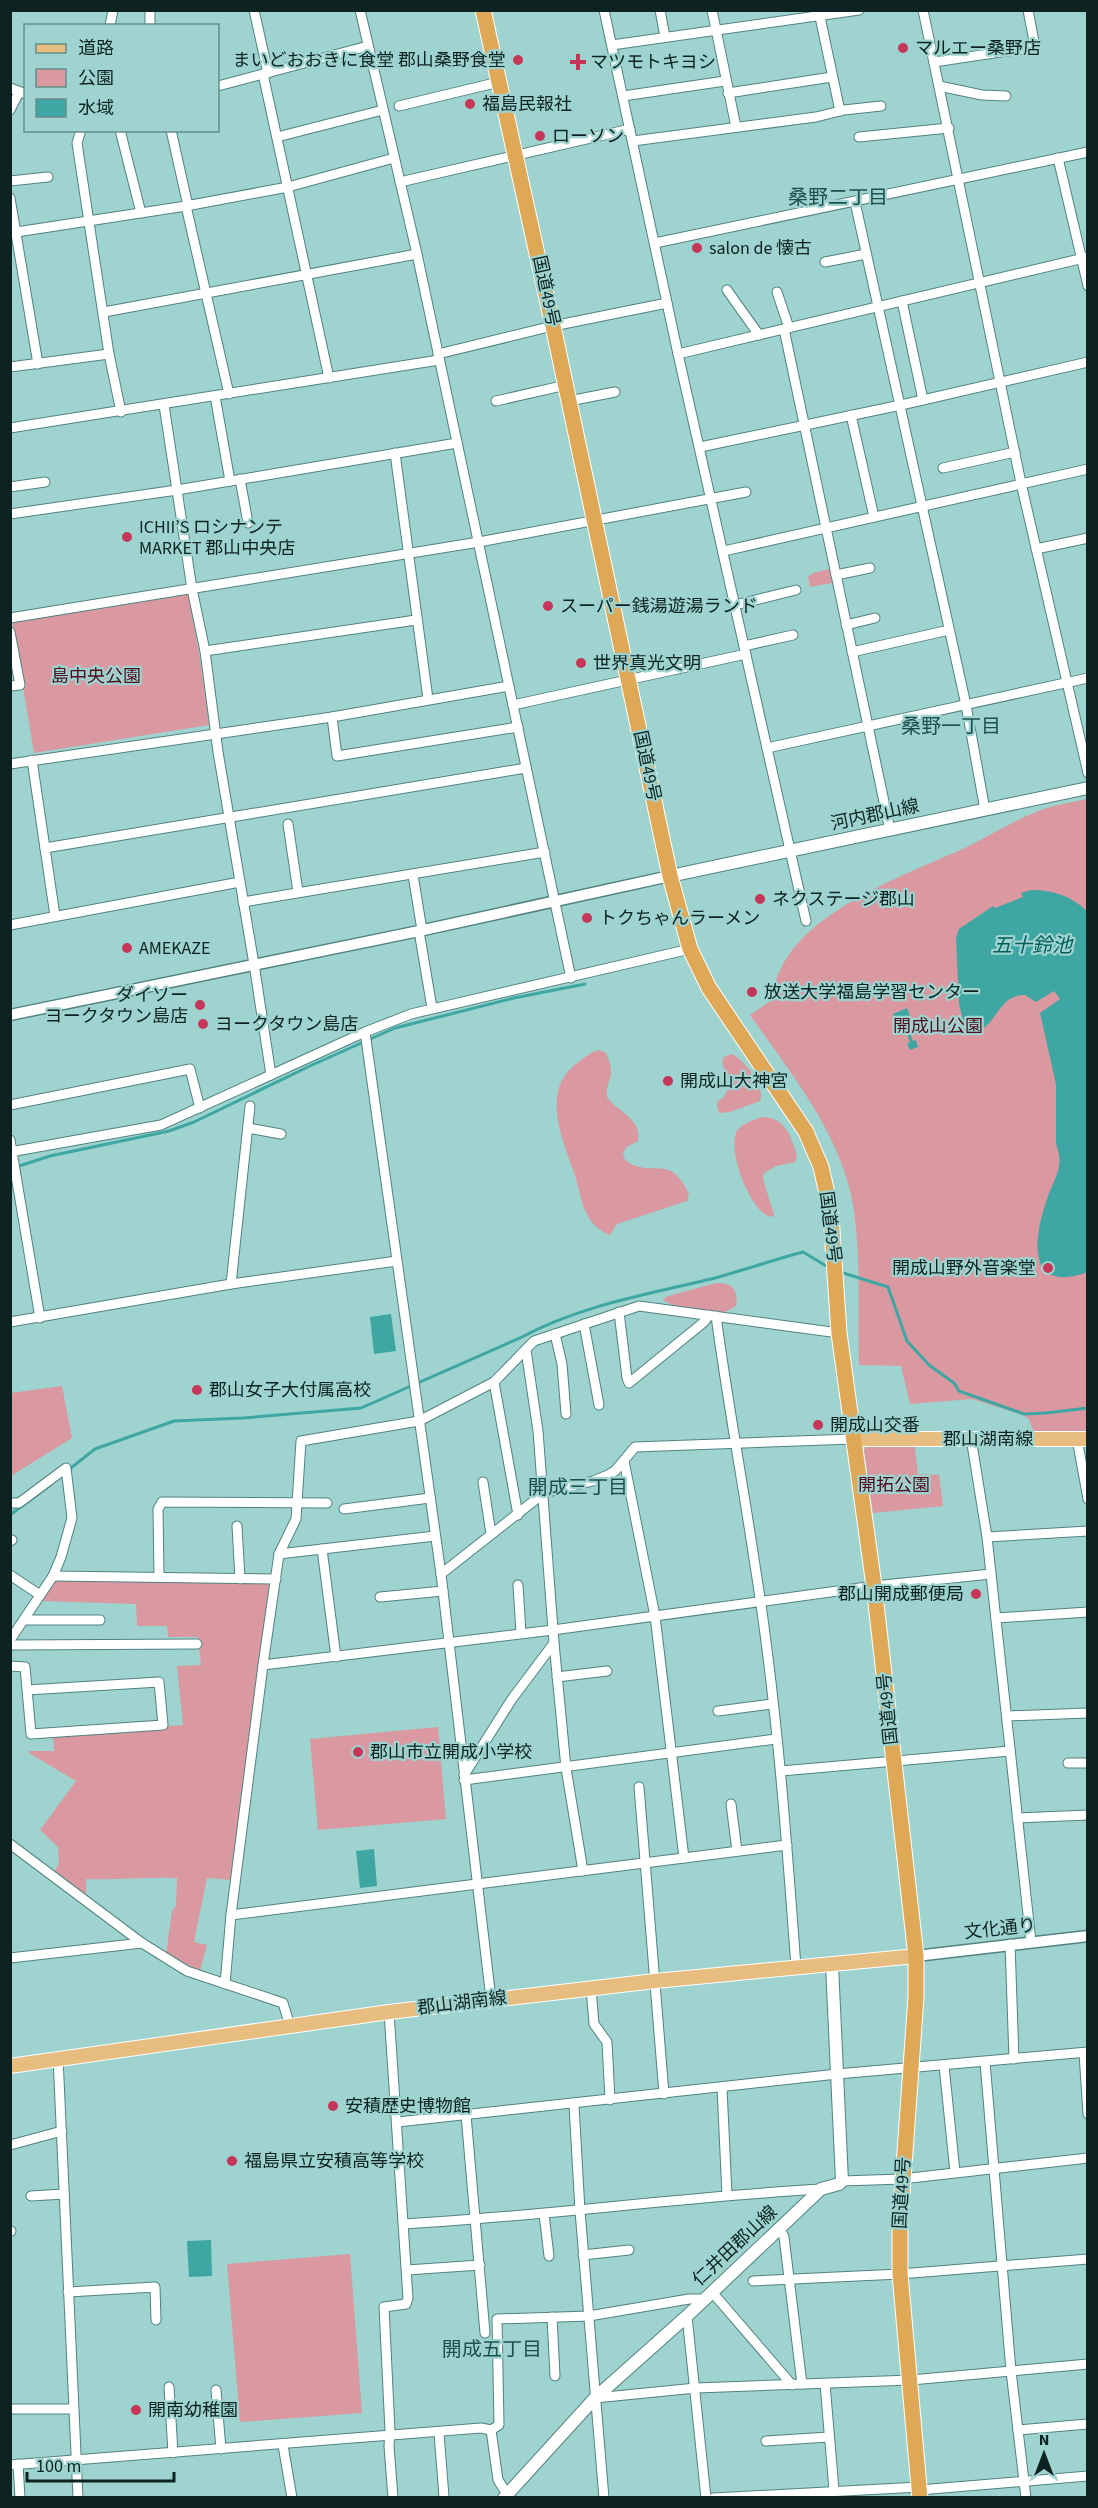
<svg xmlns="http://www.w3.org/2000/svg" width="1098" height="2508" font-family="'Source Sans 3','Noto Sans JP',sans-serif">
<rect width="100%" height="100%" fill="#9ed3cf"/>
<g fill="#da98a0">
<polygon points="829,569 832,583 810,587 808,577 813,573"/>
<polygon points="188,593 200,658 209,725 34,753 12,621"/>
<path d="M1087 799V1434L1034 1433 1029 1419 1023 1415 972 1399 910 1404 901 1366 859 1365C857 1310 863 1235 848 1183 830 1120 787 1068 750 1015L772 1000C775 971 790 949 811 930 853 894 915 870 965 848 992 835 1019 817 1047 808 1060 804 1074 802 1087 799Z"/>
<path d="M599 1050 606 1053C609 1060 613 1070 610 1078 608 1086 606 1088 607 1097 617 1112 642 1118 638 1141L627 1147 623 1153 625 1160C652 1180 669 1151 689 1194L687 1201 617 1224 610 1235C583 1225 582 1199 575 1175 563 1141 540 1091 576 1064 583 1059 590 1052 599 1050Z"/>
<path d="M732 1054C744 1060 766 1087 760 1101L730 1112 719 1113 717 1105 718 1101 723 1098 731 1084 722 1063 724 1057Z"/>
<path d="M761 1117C784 1116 791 1136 797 1155L795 1162 776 1166 764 1173 763 1179 774 1215 771 1217C751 1213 726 1150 737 1131 742 1123 753 1121 761 1117Z"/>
<path d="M716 1283C732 1282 739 1291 736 1306L723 1313 673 1305 664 1301 665 1297Z"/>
<polygon points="62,1386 72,1438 11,1476 11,1393"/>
<polygon points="914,1441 918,1474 939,1475 943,1506 873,1513 864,1451 867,1443"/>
<path d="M56 1579 270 1582 272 1586 257 1679 232 1880 207 1878 194 1942 207 1945 200 1971 166 1954 172 1911 176 1906 177 1878C146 1877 117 1880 86 1879V1895L55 1871 59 1863 58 1847 40 1830 76 1781 29 1753V1751H54L53 1736 167 1729V1726L183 1725 177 1666 201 1665 198 1637H168L167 1626H137L136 1604 42 1601Z"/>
<polygon points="438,1727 446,1819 318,1830 310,1739"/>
<polygon points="350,2254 362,2413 240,2422 227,2264"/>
</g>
<g fill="#3ea7a3">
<path d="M1031 890C1054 890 1071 896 1087 911L1088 1272C1027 1294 1033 1241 1046 1202 1049 1191 1055 1181 1058 1171 1061 1160 1059 1153 1056 1144V1084L1040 1013 1060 999 1054 991 1036 1002 1025 995C997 995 998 1026 974 1033L965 1028 959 1004 956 938 959 929 993 906 995 908 1023 897 1021 893Z"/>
<polygon points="907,1008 910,1016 904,1019 913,1041 916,1040 918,1047 910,1050 907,1044 910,1042 901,1020 896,1021 893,1014"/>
<polygon points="391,1314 396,1351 374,1354 370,1317"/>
<polygon points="374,1849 377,1886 360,1888 356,1851"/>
<polygon points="211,2240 212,2276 189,2277 187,2241"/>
</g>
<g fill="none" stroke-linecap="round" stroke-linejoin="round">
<g stroke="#3ea7a3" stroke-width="3">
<polyline points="16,1167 50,1156 169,1131 194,1122 312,1065 395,1028 514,998 585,984"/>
<polyline points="840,1272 888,1287 907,1341 929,1365 954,1383 959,1391 1024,1414 1046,1413 1088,1408"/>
<path d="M67 1471 95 1449 174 1421 243 1418 361 1408 522 1337C581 1305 650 1294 715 1278 744 1270 773 1260 803 1252L828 1267"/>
<polyline points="10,1515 49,1486"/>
</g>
<g stroke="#508380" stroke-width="11">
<g id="minor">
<polyline points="254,10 268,73"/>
<polyline points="360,10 417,254 571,978"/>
<polyline points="604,10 678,354 806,921"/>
<polyline points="660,10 665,37"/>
<polyline points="712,10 736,127"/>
<polyline points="923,10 1021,483 1088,773"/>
<polyline points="820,17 840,111"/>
<polyline points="110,26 113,10"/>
<polyline points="150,26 150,10"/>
<polyline points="612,45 859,10"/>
<polyline points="934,62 1035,47 1028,10"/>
<polyline points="263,74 329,378"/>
<polyline points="218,86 368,46"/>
<polyline points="939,86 982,95 1006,96"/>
<polyline points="10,88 26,94"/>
<polyline points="728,93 832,77"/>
<polyline points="623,96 725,81"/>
<polyline points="399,106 499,82"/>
<polyline points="10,110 19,92"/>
<polyline points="81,130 77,143 109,354 121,412"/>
<polyline points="120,130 141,213"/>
<polyline points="171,130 188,206"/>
<polyline points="277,137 383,110"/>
<polyline points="859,137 949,128"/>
<polyline points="633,141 816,117 844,110 881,106"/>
<polyline points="1058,158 1088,286"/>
<polyline points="10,181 48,177"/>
<polyline points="400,182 630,129"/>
<polyline points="10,198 38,364"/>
<polyline points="855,202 966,705 985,810"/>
<polyline points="186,206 229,394"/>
<polyline points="10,233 186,206 288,187 394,158"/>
<polyline points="655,243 1088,152"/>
<polyline points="825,262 866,254"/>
<polyline points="727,290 759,335"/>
<polyline points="777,292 789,328"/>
<polyline points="902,301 923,400"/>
<polyline points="104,312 417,254"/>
<polyline points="784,329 890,830"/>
<polyline points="438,354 553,326 667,303"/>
<polyline points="678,354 1088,257"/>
<polyline points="10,367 109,354"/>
<polyline points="215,396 230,481"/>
<polyline points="496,401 566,385"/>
<polyline points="569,401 615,392"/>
<polyline points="164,405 192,589 205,651 218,752 254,964 271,1075"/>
<polyline points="851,415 874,517"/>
<polyline points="10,428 439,360"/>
<polyline points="700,447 901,405 1088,362"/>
<polyline points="395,453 428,699"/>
<polyline points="943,468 1015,452"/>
<polyline points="240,479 248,523"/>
<polyline points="10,487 45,482"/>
<polyline points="10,514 177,490 457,443"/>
<polyline points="1036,549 1088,538"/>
<polyline points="724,551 1088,469"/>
<polyline points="836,575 870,568"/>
<polyline points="735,605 796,590"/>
<polyline points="10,618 479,542 746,492"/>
<polyline points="846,625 875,618"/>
<polyline points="10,632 20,685 10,686"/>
<polyline points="744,646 793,635"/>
<polyline points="205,651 416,620"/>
<polyline points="852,652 949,630"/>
<polyline points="513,705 746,654"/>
<polyline points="332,717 337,756 518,727"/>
<polyline points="767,748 1088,678"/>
<polyline points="32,760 55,916"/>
<polyline points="10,764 332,717 509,686"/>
<polyline points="288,824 298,892"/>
<polyline points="45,848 526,768"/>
<polyline points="413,875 422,930"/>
<polyline points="243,902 545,852"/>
<polyline points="10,925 240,882"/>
<polyline points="419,931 432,1008"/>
<polyline points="365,1032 441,1574 491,1999"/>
<polyline points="10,1105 190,1069 200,1108"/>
<polyline points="248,1128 281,1134"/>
<polyline points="10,1140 40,1318"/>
<polyline points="10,1152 161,1125 365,1032 411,1014 690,949"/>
<polyline points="231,1284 250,1106"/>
<polyline points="619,1312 627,1378 629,1383 704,1322 709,1315"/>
<path d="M716 1316C727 1398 742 1478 754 1559 776 1694 786 1831 796 1967"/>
<polyline points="10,1322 231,1284 397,1261"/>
<polyline points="584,1324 599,1405"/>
<polyline points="555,1334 562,1364 566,1414"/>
<polyline points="526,1350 538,1431 554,1643 566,1768 583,1871"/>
<polyline points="494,1382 518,1515"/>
<polyline points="971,1438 987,1537 1031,1942"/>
<polyline points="1077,1439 1088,1499"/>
<polyline points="624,1461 655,1616 684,1858"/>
<polyline points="483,1482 491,1534"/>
<polyline points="10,1503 19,1503 66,1468 72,1518 61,1557 53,1576 10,1640"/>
<polyline points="344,1509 430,1498"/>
<polyline points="237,1526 240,1579"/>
<polyline points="987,1537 1088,1531"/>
<polyline points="10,1541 12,1540"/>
<polyline points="322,1549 336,1657"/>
<polyline points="279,1554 435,1536"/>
<polyline points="441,1574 544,1493 593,1481 608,1475 615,1471 635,1447 853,1439"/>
<polyline points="10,1575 40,1595"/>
<polyline points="53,1576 276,1579"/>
<polyline points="159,1577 158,1509 162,1502 327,1503"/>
<polyline points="518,1585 521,1633"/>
<polyline points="380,1597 443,1591"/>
<polyline points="996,1618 1088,1612"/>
<polyline points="24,1620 100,1620"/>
<polyline points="10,1645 197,1644"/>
<polyline points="263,1665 553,1630 874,1586 991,1574"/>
<polyline points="10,1666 25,1667 31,1734 163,1725 159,1682 27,1690"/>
<polyline points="557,1677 607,1671"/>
<polyline points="718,1711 772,1704"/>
<polyline points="1007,1716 1088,1713"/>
<polyline points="1068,1763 1088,1763"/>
<polyline points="781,1771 1010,1751"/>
<polyline points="464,1775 512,1699 554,1643"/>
<polyline points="464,1780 776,1739"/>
<polyline points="639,1787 664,2094"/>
<polyline points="731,1804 737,1851"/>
<polyline points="1017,1818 1088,1815"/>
<polyline points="10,1844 142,1943 187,1971 283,2003 290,2026"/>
<polyline points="231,1915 787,1845"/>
<polyline points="1010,1944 1014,2059"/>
<polyline points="10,1958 142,1943"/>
<polyline points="225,1984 231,1915 263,1665 279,1554 296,1519 301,1441 419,1421 494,1382 534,1341 639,1306 839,1333"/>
<polyline points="591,1988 594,2024 607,2042 610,2100"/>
<polyline points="389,2012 408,2298 406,2304 384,2307 390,2431 389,2446 393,2498"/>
<polyline points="1084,2053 1088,2114"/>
<polyline points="58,2057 78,2498"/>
<polyline points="944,2066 955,2172"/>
<polyline points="722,2088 727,2195"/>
<polyline points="574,2105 580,2211 604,2498"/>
<polyline points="466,2115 485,2333"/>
<polyline points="398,2122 837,2074 1088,2052"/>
<polyline points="10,2145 62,2131"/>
<polyline points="842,2181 902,2179 1088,2158"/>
<polyline points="31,2196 64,2194"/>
<polyline points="544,2214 549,2256"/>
<path d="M404 2224C544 2216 682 2197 821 2189"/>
<polyline points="780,2229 784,2237 802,2384"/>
<polyline points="10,2231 11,2231"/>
<polyline points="583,2255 629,2250"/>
<polyline points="407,2270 480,2265"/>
<polyline points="753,2281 900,2274 1088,2259"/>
<polyline points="68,2292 155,2287 156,2320"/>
<polyline points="712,2292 792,2385"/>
<polyline points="687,2316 706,2498"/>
<polyline points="552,2317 555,2376"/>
<polyline points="825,2384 834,2490"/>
<polyline points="169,2387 173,2453"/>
<polyline points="216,2390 221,2449"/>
<polyline points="595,2398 696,2388 911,2380 1011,2371 985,2062"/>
<polyline points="10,2409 73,2409"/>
<polyline points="491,2430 499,2425 497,2319 589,2316 689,2299 705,2299"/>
<polyline points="1018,2430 1088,2424"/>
<polyline points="439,2433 444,2497"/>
<polyline points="766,2441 829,2437"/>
<polyline points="283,2445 292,2498"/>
<polyline points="18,2464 20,2498"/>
<polyline points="10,2465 481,2428 491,2430 498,2480 507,2494"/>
<polyline points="919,2490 1088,2476"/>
<polyline points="713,2498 919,2487"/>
<polyline points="1026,2498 1011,2371 1088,2364"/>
</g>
</g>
<g stroke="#508380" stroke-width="13">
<g id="tertiary">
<polyline points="10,1015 419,931 670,876"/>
<polyline points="916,1956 1088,1936"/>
</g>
</g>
<g stroke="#508380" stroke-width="14">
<g id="secondary">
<polyline points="670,876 1088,788"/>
<polyline points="504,2498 595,2398 687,2316 821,2189 839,2184 842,2181 832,1965"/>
</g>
</g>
<g stroke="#fff" stroke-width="16">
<g id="primary">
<polyline points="853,1439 1088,1439"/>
<polyline points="10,2066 389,2012 655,1981 916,1956"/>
</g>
</g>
<g stroke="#fff" stroke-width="17">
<polyline id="trunk" points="483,10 553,326 670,876 690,949 709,988 806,1132 821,1167 826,1189 831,1215 839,1333 874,1586 916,1956 916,1997 900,2222 900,2274 920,2498"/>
</g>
<use href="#minor" stroke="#fff" stroke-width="9"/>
<use href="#tertiary" stroke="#fff" stroke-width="10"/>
<use href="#secondary" stroke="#fff" stroke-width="12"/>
<use href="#primary" stroke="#e7be80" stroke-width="14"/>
<use href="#trunk" stroke="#dfa856" stroke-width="15"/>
</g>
<g fill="#c53658" stroke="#9ed3cf" stroke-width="2">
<circle cx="903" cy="48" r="6"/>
<circle cx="518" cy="60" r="6"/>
<path d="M575 53h6v6h6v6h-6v6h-6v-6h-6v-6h6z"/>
<circle cx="470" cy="104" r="6"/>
<circle cx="540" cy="136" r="6"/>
<circle cx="697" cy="248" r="6"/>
<circle cx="127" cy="537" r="6"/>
<circle cx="548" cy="606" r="6"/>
<circle cx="581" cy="663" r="6"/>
<circle cx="760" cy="899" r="6"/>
<circle cx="587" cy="918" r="6"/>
<circle cx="127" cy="948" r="6"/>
<circle cx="752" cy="992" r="6"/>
<circle cx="200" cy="1005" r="6"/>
<circle cx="203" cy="1024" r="6"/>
<circle cx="668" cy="1081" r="6"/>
<circle cx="1048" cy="1268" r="6"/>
<circle cx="197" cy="1390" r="6"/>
<circle cx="818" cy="1425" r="6"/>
<circle cx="976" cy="1594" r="6"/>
<circle cx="358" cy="1752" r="6"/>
<circle cx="333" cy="2106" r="6"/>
<circle cx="232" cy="2161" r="6"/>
<circle cx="136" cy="2410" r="6"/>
</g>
<g text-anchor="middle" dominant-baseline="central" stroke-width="4.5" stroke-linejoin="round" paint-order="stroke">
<g font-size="18" fill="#0d2322" stroke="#9ed3cf" text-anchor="start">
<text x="915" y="48">マルエー桑野店</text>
<text x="506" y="60" text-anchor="end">まいどおおきに食堂 郡山桑野食堂</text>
<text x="590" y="62">マツモトキヨシ</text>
<text x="482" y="104">福島民報社</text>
<text x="552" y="136">ローソン</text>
<text x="709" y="248">salon de 懐古</text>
<text x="139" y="527">ICHII’S ロシナンテ<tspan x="139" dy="21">MARKET 郡山中央店</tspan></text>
<text x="560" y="606">スーパー銭湯遊湯ランド</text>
<text x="593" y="663">世界真光文明</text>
<text x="772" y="899">ネクステージ郡山</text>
<text x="599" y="918">トクちゃんラーメン</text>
<text x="139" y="948">AMEKAZE</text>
<text x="764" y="992">放送大学福島学習センター</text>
<text x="188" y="995" text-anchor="end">ダイソー<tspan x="188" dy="21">ヨークタウン島店</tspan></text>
<text x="215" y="1024">ヨークタウン島店</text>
<text x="680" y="1081">開成山大神宮</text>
<text x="1036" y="1268" text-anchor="end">開成山野外音楽堂</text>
<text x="209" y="1390">郡山女子大付属高校</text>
<text x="830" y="1425">開成山交番</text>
<text x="964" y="1594" text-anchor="end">郡山開成郵便局</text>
<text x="370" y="1752">郡山市立開成小学校</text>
<text x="345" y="2106">安積歴史博物館</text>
<text x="244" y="2161">福島県立安積高等学校</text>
<text x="148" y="2410">開南幼稚園</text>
</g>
<g font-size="18" fill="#0d2322" stroke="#9ed3cf">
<text transform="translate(546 291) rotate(78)">国道49号</text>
<text transform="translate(647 766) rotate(78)">国道49号</text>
<text transform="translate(875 815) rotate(-12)">河内郡山線</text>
<text transform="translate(830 1227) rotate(83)">国道49号</text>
<text x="988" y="1439">郡山湖南線</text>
<text transform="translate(888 1709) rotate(-96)">国道49号</text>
<text transform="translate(1000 1929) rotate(-6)">文化通り</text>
<text transform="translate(462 2003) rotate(-7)">郡山湖南線</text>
<text transform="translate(902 2193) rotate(-87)">国道49号</text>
<text transform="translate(735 2246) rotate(-43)">仁井田郡山線</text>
</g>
<g font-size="18" fill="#510c1e" stroke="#9ed3cf">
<text x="96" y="676">島中央公園</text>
<text x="938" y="1026">開成山公園</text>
<text x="894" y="1485">開拓公園</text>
</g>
<g font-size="20" fill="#1c504e" stroke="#9ed3cf">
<text x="838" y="198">桑野二丁目</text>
<text x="951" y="727">桑野一丁目</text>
<text x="578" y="1488">開成三丁目</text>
<text x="492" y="2350">開成五丁目</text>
</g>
<g font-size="20" font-style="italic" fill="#005d5a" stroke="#9ed3cf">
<text x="1032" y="946">五十鈴池</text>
</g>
</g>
<rect width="1098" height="2508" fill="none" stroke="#0d2322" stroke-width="24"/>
<rect x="24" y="24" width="195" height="108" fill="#9ed3cf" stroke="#648d8a" stroke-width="1.5"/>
<rect x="36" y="44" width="30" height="9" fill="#e7be80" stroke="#648d8a" stroke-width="1.5"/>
<text x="78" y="54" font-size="18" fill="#0d2322">道路</text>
<rect x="36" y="69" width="30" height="18" fill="#da98a0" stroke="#648d8a" stroke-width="1.5"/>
<text x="78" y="84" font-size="18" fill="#0d2322">公園</text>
<rect x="36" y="99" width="30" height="18" fill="#3ea7a3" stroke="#648d8a" stroke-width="1.5"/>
<text x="78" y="114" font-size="18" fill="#0d2322">水域</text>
<g transform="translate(1044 2454)" stroke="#9ed3cf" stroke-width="4.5" paint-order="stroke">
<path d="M0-4.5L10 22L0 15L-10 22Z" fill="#0d2322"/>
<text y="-9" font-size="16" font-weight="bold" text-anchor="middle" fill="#0d2322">N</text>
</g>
<path d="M27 2472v9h147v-9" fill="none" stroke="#0d2322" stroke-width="3"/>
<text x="36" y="2472" font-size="18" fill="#0d2322" stroke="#9ed3cf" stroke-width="4.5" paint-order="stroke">100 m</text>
</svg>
